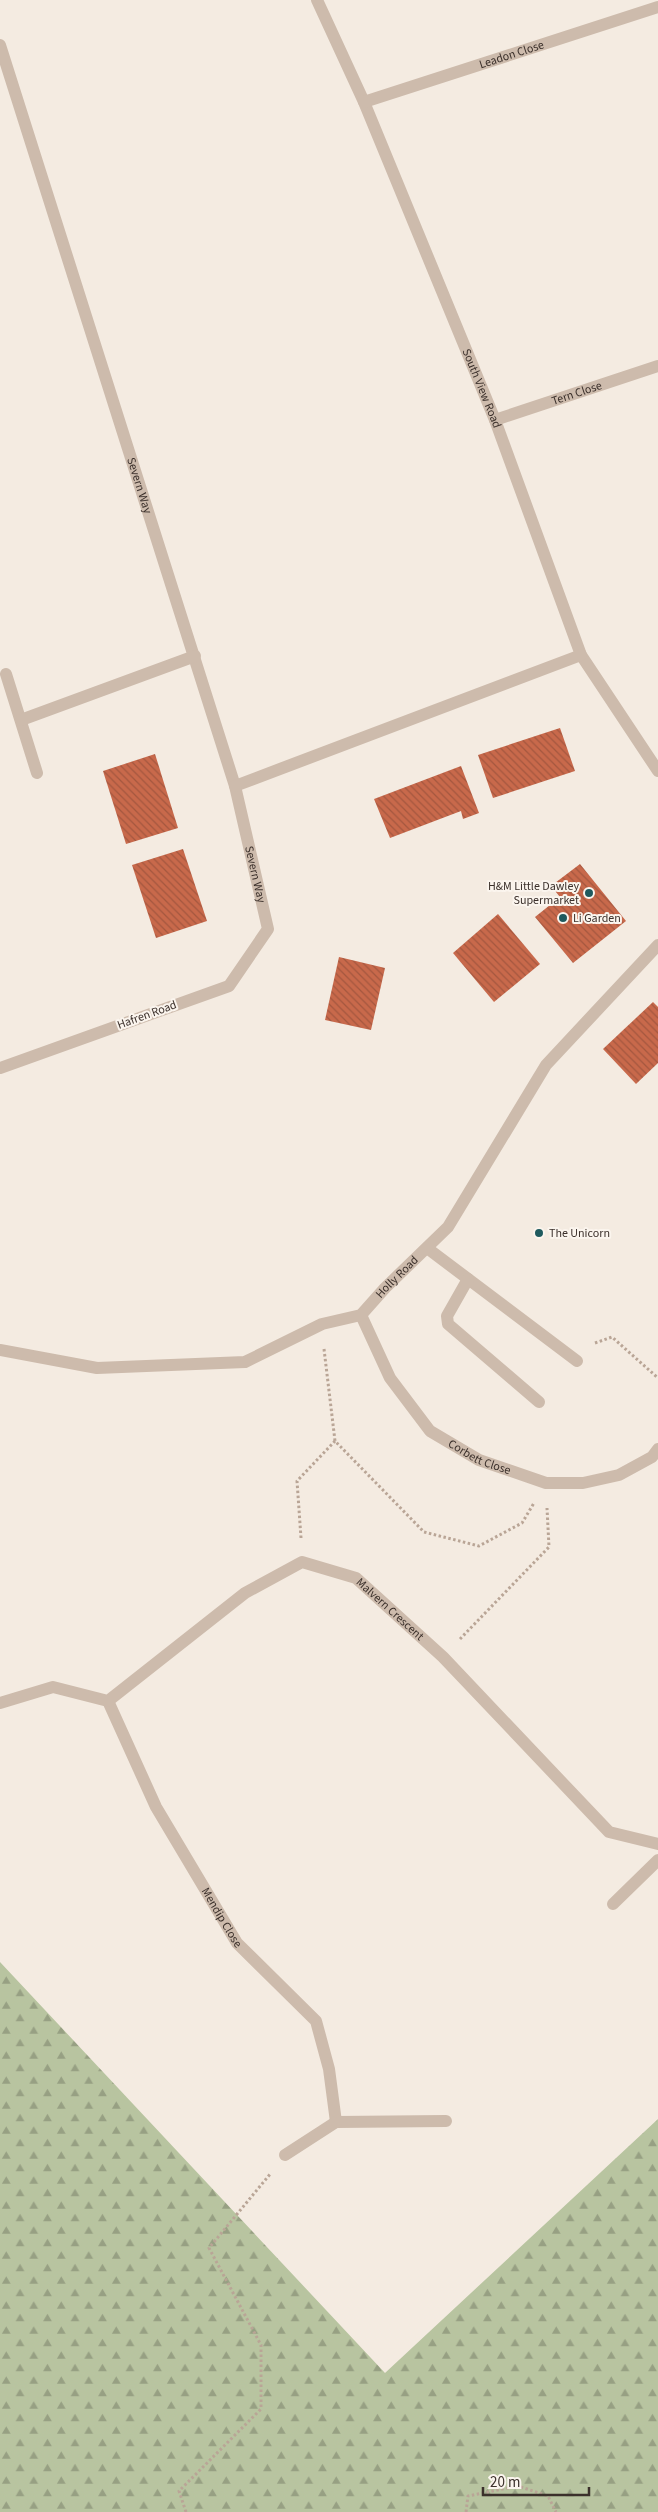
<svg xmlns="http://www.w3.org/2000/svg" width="658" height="2512" font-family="'Source Sans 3',sans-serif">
<defs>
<pattern id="forest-firs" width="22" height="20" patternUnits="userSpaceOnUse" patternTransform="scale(1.25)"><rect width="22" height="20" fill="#b8c4a0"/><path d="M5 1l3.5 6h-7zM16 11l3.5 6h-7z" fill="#97a083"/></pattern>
<pattern id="building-back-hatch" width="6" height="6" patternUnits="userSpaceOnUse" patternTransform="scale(1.25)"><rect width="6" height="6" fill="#c8694b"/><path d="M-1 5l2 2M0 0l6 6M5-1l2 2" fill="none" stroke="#a4573f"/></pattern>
</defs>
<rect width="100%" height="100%" fill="#f4ebe1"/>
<polygon fill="url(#forest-firs)" points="0,1962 385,2373 658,2119 658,2512 0,2512"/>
<g fill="url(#building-back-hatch)">
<polygon points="560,728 575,771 493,798 478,755"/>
<polygon points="155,754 178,828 126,844 103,771"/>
<polygon points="461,766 479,813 463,819 461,811 390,838 374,799"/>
<polygon points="183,849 207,921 156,938 132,865"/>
<polygon points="580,864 626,921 573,963 535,917 560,897 551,886"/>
<polygon points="498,914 540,964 494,1002 453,953"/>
<polygon points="339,957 385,968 371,1030 325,1020"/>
<polygon points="653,1002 658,1007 658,1063 636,1084 603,1049"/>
</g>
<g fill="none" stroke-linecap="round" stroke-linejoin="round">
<g stroke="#b9a596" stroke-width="3" stroke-dasharray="2.5 2.5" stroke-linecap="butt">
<polyline points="595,1343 612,1337 658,1378"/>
<polyline points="324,1349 335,1441 424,1532 479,1546 522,1523 534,1503"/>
<polyline points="301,1538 297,1481 335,1441"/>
<polyline points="460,1639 549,1547 547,1508"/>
<polyline points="186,2512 179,2491 261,2409 261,2345 209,2248 271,2173"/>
<polyline points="466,2512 468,2496 518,2486 548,2496 556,2512"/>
</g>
<g stroke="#cdbbac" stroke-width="12">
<path id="s1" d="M317 0 364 102 495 420 581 655 658 771"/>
<path id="s2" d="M0 45 235 786 268 929 229 986 0 1068"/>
<path id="s3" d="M364 102 658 7"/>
<path id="s4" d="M495 420 658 366"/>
<polyline points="6,674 37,773"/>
<polyline points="21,720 195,656"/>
<polyline points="235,786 581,655"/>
<polyline points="427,1248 577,1361"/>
<polyline points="468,1279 447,1316 448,1324 539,1402"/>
<path id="s5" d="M361 1315 390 1378 430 1431 479 1460 546 1483H583L619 1475 652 1457 658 1449"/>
<path id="s6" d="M0 1350 97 1368 245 1362 322 1324 361 1315 385 1288 448 1227 546 1065 658 945"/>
<path id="s7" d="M108 1701 156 1807 237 1943 316 2021 329 2069 336 2122"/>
<path id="s8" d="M0 1703 53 1687 108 1701 245 1593 302 1562 356 1578 443 1657 609 1832 658 1844"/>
<polyline points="613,1904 658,1860"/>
<polyline points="285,2155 336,2122 446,2121"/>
</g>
</g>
<g fill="#1f5a5e" stroke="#fbf5ee" stroke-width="2">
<circle cx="589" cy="893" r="5"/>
<circle cx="563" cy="918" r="5"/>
<circle cx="539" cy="1233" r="5"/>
</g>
<g text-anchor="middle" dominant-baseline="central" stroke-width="4" stroke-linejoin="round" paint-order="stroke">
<g font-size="12" fill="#3b302b" stroke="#fbf5ee">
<text stroke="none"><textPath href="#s3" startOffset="155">Leadon Close</textPath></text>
<text stroke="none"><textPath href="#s1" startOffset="422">South View Road</textPath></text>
<text stroke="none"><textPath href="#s4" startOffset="86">Tern Close</textPath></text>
<text stroke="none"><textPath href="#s2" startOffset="462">Severn Way</textPath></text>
<text stroke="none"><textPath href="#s2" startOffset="868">Severn Way</textPath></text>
<text transform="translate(147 1015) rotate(-20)">Hafren Road</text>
<text stroke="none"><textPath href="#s6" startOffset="425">Holly Road</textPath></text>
<text stroke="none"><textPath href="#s5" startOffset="192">Corbett Close</textPath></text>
<text stroke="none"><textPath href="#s8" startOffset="454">Malvern Crescent</textPath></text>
<text stroke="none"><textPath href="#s7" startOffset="245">Mendip Close</textPath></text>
</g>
<g font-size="12" fill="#3b302b" stroke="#fbf5ee" text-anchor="start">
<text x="579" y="886" text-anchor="end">H&amp;M Little Dawley<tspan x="579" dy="14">Supermarket</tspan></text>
<text x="573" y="918">Li Garden</text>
<text x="549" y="1233">The Unicorn</text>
</g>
</g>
<path d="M483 2487v8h106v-8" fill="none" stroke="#3b302b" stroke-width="2.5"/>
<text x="490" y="2487" font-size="15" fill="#3b302b" stroke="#fbf5ee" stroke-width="4" paint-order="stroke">20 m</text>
</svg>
